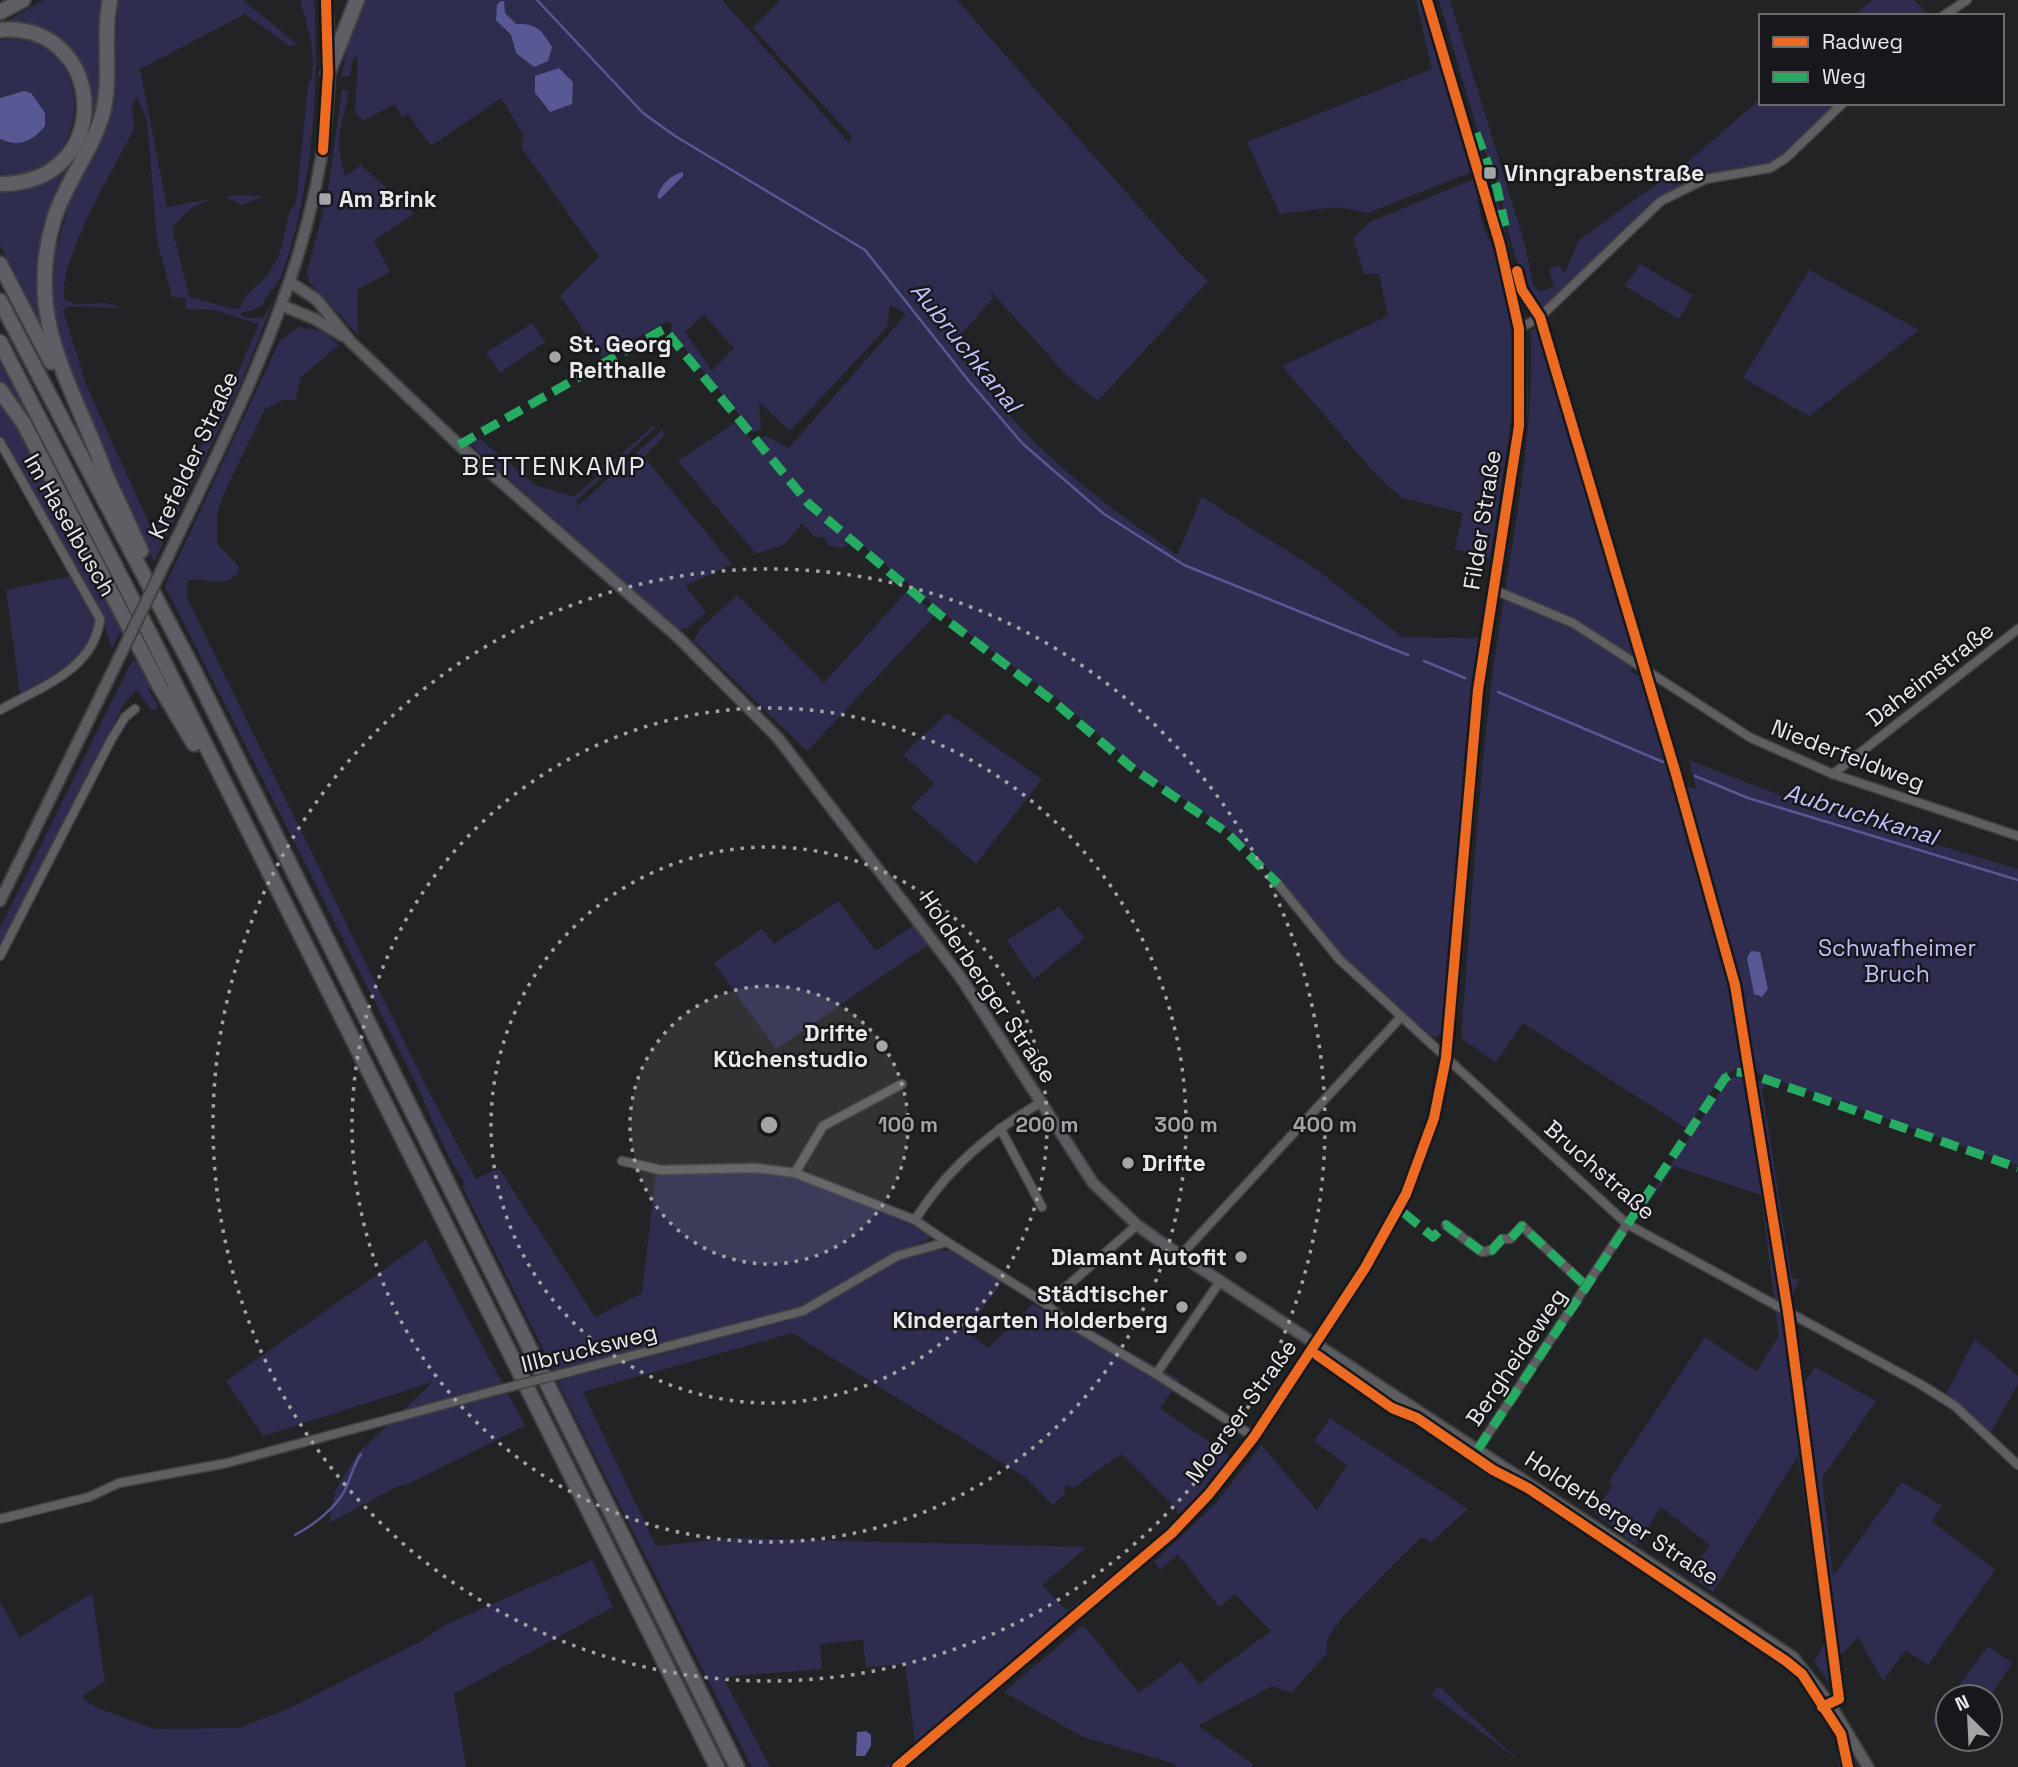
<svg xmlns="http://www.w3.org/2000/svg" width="2018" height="1767" font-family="'Space Grotesk',sans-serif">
<rect width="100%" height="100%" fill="#222324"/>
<g fill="#2e2d50" fill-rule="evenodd">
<polygon points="44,0 106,0 99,112 59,196 45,330 0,245 0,188 36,184 54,175 90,98 86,82 75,60 0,25"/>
<path d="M118 0H243L298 45 289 46 245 14 140 69 167 207 210 199 190 209 172 227 189 297 234 309 240 308 245 297 266 277 279 256 290 210 296 203 308 87C320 64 307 24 300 0H314L315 11C318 93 313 175 289 253 286 261 284 271 280 279 275 289 267 293 263 305L252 311 241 312 243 317 263 318 274 299 240 386 154 562 73 377 58 330 53 292 55 255 68 207 100 143 113 106ZM136 97 147 119 157 240 172 297 185 298 186 309 214 310 259 324 234 382 162 522 152 530 87 387 63 310 68 306 121 308C103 297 82 310 65 300 54 266 118 162 135 127L131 109Z"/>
<path d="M367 0H722L849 143 852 137 753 28 780 0H957L1182 256 1208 281 1098 401 1068 377 990 290 993 298 952 345C972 370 992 395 1013 419 1060 472 1120 515 1177 555L1202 497 1319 571 1402 637 1478 638 1467 728 1443 1032 1436 1037 1424 1034 1348 963 1257 856 1226 828 1136 767 1058 699 975 639 855 539 843 548 829 546 825 538 815 537 802 523 785 544 756 554 678 461 736 422 752 441 766 436 789 448 906 314 890 305 887 327 790 431 759 402 761 429 753 432 670 330 673 326 667 321 602 357 560 296 599 257 521 147 524 136 501 98 431 146 408 114 402 117 395 104 363 121 355 112 358 56 353 59 350 76 341 77 350 35ZM505 4V13L516 24H525L516 53 511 35 504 30ZM559 68 573 82 544 107 535 93V77ZM704 315 734 348 712 371 685 332Z"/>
<polygon points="1416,0 1421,0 1471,172 1368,213 1337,207 1280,214 1247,142 1432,69"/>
<polygon points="1439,0 1450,0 1525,245 1533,285 1539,291 1554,287 1549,270 1559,265 1564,274 1579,240 1690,160 1761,98 1761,103 1839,103 1784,155 1769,165 1704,176 1658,200 1544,308 1534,304 1526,294 1504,217 1500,191 1481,142"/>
<polygon points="1872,0 1914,0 1929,16 1854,16"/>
<polygon points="1438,10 1476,139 1486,165 1475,142 1435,11"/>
<path d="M0 40C102 24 96 189 0 174V139L10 144 24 91 0 98Z"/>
<path d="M342 90 348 91C348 103 343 114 341 125 337 143 340 159 345 176L361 165 414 213 374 241 390 272 357 290 358 335 310 283 307 272 327 197Z"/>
<polygon points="1474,179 1482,223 1496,255 1515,331 1516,389 1490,559 1455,549 1463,513 1402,498 1379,478 1282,366 1388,316 1379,274 1364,274 1353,238 1370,222"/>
<polygon points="1495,186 1524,316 1497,215"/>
<polygon points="236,195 265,196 242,205 227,197"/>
<polygon points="1640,264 1693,295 1679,319 1625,286"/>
<polygon points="1809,270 1919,330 1809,416 1743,378"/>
<path d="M1548 314 1547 328 1647 666 1631 660 1632 672 1653 683 1685 785 1696 789 1689 760 1808 806 2018 869V1166L1741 1067C1715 1077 1702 1107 1687 1129L1523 1023 1496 1062 1461 1038C1471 913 1478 787 1494 663 1509 552 1535 443 1531 332ZM1756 951 1761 955 1768 989 1762 997H1757Z"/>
<polygon points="532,323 545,342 500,373 486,353"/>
<path d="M299 327 323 331 339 345 301 377 296 400H283L265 409 225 491 217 513V544L238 565 239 572C226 589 206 577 188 580L187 598 426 1086 476 1179 499 1168 595 1317 642 1293 656 1172C689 1172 725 1168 758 1171 809 1176 892 1207 932 1238L898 1252 829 1294 788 1312 554 1371 462 1186 465 1184 446 1151 414 1079 165 586 280 340Z"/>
<polygon points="1527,336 1528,410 1500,585 1526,407"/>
<polygon points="0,362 27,413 24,414 11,391 7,393 0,385"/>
<polygon points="0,402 31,453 123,627 112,649 96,601 0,436"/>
<polygon points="654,425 655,428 576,501 578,506 663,429 664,436 644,457 732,564 685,586 706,612 688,628 679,630 470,444 480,439 535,485 574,497"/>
<path d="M74 575C80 588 93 604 96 619 104 656 45 680 20 693L6 590Z"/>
<polygon points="908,590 936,614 807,751 694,641 700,629 737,595 824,683"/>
<polygon points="132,661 139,662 150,684 149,691 158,705 156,710 150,709 137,690 125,702 0,946 0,928"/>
<polygon points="1482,707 1484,707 1455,1044 1477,754"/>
<polygon points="947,713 1042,779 976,864 911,807 934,783 903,755"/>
<polygon points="838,901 876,951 914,925 928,945 776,1049 714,963 762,929 774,944"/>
<polygon points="1059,907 1085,938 1034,979 1007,940"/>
<polygon points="1739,1074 1767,1084 1762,1089 1792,1279 1799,1279 1789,1306 1774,1298 1761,1195 1674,1166 1638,1219 1635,1218 1728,1080"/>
<polygon points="426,1240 525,1426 408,1484 398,1486 329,1523 335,1491 358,1453 433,1382 263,1436 226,1381"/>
<path d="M931 1249 951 1251 1002 1282 967 1331 988 1348 1033 1304 1079 1332 1085 1326 1180 1380 1160 1408 1232 1458 1206 1491 1181 1514 1177 1513 1176 1508 1121 1454 1073 1488 1069 1485 1064 1488 1066 1492 1053 1505 1025 1477 792 1333 583 1392 656 1546 735 1538 1087 1547 1042 1585 1067 1611 1106 1579 1108 1582 889 1767H885L915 1742 905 1664 866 1667 863 1640 820 1644 822 1669 723 1677 770 1767H752L557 1381 790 1320C839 1299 880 1264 931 1249Z"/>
<polygon points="1775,1308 1794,1321 1806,1381 1815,1367 1876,1401 1822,1478 1833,1576 1902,1482 1942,1506 1932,1521 1995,1570 1928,1665 1906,1650 1883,1681 1858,1637 1839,1657 1843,1707 1839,1700 1843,1698 1840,1683 1837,1683 1835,1693 1832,1682 1828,1681 1814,1662 1825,1642 1798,1456 1713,1592 1688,1575 1710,1545 1661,1507 1637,1545 1594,1513 1613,1485 1609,1481 1705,1337 1756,1371 1779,1336"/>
<polygon points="1975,1339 2018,1376 2018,1384 1991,1432 1946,1394"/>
<polygon points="1330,1418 1468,1509 1431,1542 1421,1537 1345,1614 1327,1638 1327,1653 1291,1693 1272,1686 1198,1726 1253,1764 1251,1767 1175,1767 1176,1764 1083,1737 1004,1692 1083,1625 1139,1693 1181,1661 1199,1684 1271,1631 1235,1594 1219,1607 1178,1554 1161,1569 1154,1562 1218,1501 1261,1445 1317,1510 1347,1466 1314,1441"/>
<polygon points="592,1560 613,1607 454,1694 466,1767 0,1767 0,1602 20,1638 92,1593 105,1681 82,1697 95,1707 155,1729 239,1728 290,1708 423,1640 445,1625"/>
<polygon points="1988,1646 2012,1663 1989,1697 1951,1697"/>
<polygon points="1439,1686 1517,1759 1431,1694"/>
<polygon points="1948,1702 1948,1738 1932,1723"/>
<polygon points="1834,1728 1858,1767 1839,1767"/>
</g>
<g fill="#585894">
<path d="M501 1H504L505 13 516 24C536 23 542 30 552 47L548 61 534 67 516 53 511 35 496 20 497 5Z"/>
<polygon points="559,68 573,82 572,104 550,112 535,93 535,76"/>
<path d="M24 91 31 93 45 113V126C33 141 18 148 0 139V98Z"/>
<path d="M683 172V176L660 199 657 197C660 185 671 175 683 172Z"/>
<polygon points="1751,951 1760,952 1761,956 1768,989 1762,997 1754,994 1747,958"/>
<polygon points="857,1732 866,1731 871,1735 871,1746 865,1756 856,1756"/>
</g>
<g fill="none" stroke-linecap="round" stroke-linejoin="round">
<g stroke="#585894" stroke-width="2.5">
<polyline points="537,0 643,113 675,136 865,250 968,380 1023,444 1104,514 1184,565 1408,655"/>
<polyline points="1424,661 1465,678"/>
<polyline points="1498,692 1663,762"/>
<polyline points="1695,776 1748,798 2018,880"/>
<path d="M295 1535C312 1526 336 1508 345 1490 351 1477 353 1466 361 1454"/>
</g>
<g stroke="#404042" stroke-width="11">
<g id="minor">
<polyline points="1943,16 1967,0"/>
<polyline points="1519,329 1540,317 1661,201 1706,179 1770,168 1786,158 1843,103"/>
<path d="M0 442 100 619C94 670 40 687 0 710"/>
<polyline points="1492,589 1573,623 1751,738 1833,774 2018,836"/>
<polyline points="1833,774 2018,629"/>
<polyline points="1278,884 1339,959 1627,1224 1920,1384 1955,1406 2018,1465"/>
<polyline points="0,956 111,740 125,717 135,709"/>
<polyline points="1000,1128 1042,1207"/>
<polyline points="622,1161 661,1170 756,1168 795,1173 915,1220 947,1242"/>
<polyline points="795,1173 823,1126 902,1084"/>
<path d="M915 1220C946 1170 990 1132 1040 1103"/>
<polyline points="1446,1225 1482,1252 1492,1250 1502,1239 1510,1239 1522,1226 1586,1286"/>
<polyline points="1181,1255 1400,1018"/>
<polyline points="1043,1302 1066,1321 1156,1374 1221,1280"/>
<polyline points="569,1372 803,1311 897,1256 947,1242 1043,1302 1056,1296 1137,1225"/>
<polyline points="1156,1374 1254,1437"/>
<polyline points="1478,1449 1627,1224"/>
<polyline points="0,1519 89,1497 119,1483 227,1463 498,1390"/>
</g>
</g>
<g stroke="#404042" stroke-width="13">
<polyline id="tertiary" points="897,1767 1172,1533 1209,1494 1254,1437 1365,1268 1406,1194 1434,1118 1446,1058 1478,690 1519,426 1519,329 1500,245 1427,0"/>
</g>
<g stroke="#404042" stroke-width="14">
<g id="secondary">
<polyline points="291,283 316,299 351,342 459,445 680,639 778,738 961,978 1093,1183 1137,1225 1162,1243 1793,1657 1830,1704 1868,1767"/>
<polyline points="283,306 315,319 343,336"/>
<path d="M174 544C256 373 349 197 326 0"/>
<polyline points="0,901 117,662"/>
</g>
</g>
<g stroke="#404042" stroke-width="18">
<g id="motorway">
<polyline points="0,12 23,0"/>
<path d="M0 30C107 21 118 184 0 184"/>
<polyline points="328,73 357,0"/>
<polyline points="0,264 51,362"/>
<polyline points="0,301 194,671 737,1767"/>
<polyline points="0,342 149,632 717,1767"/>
<polyline points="0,390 24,424 160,687 194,744"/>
<polyline points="100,462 141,551"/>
<path d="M104 470C71 382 24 318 54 219 66 181 93 150 103 112 112 75 102 37 110 0"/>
</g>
</g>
<use href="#minor" stroke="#5f5f61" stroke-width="8"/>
<use href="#tertiary" stroke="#5f5f61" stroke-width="10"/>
<use href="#secondary" stroke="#5b5c60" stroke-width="10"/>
<use href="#motorway" stroke="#5e5e64" stroke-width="14"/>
<g stroke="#404042" stroke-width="11" stroke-linecap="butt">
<polyline id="minor-bridge" points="498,1390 569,1372"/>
</g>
<g stroke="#404042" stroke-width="14" stroke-linecap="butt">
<polyline id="secondary-bridge" points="117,662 174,544"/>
</g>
<use href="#minor-bridge" stroke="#5f5f61" stroke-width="8"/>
<use href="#secondary-bridge" stroke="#5b5c60" stroke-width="10"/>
<g stroke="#26ab63" stroke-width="9" stroke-dasharray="18 9" stroke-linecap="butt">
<polyline points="1476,133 1497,188 1505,226"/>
<polyline points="459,445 664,329 809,504 940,615 1053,701 1131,767 1226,832 1278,884"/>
<polyline points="1404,1213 1433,1237 1446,1225 1482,1252 1492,1250 1502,1239 1510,1239 1522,1226 1586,1286"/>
<polyline points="1478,1449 1725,1078 1735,1072 1748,1073 2018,1168"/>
</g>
<g stroke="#18181c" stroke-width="15">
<g id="cycleway">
<polyline points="323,150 328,73 326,0"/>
<polyline points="1517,271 1522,290 1540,317 1676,774 1735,985 1788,1312 1839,1699 1822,1707"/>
<polyline points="1317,1355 1392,1408 1417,1418 1493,1470 1528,1488 1786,1661 1802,1674 1841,1734 1848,1767"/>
<polyline points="897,1767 1172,1533 1209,1494 1254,1437 1365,1268 1406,1194 1434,1118 1446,1058 1478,690 1519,426 1519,329 1500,245 1427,0"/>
</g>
</g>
<use href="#cycleway" stroke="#ed6a23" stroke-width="10"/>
</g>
<circle cx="769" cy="1125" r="139" fill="#a3a4a6" fill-opacity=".12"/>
<g fill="none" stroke="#a3a4a6" stroke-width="3.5" stroke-dasharray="3.5 7">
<circle cx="769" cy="1125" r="139"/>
<circle cx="769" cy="1125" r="278"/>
<circle cx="769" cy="1125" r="417"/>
<circle cx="769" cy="1125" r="556"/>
</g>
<g fill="#a3a4a6" stroke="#18181c" stroke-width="2.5">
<rect x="1483" y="166" width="14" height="14" rx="3.5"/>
<rect x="318" y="192" width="14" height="14" rx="3.5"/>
<circle cx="555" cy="357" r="7"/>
<circle cx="882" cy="1046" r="7"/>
<circle cx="1128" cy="1163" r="7"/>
<circle cx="1241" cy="1257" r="7"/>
<circle cx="1182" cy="1307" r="7"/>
</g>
<g text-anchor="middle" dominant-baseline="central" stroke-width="5" stroke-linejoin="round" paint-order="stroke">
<g font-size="23" font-weight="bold" fill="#e9e9ec" stroke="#18181c" text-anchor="start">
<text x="1504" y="173">Vinngrabenstraße</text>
<text x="339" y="199">Am Brink</text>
<text x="569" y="344">St. Georg<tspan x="569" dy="26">Reithalle</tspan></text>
<text x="868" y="1033" text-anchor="end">Drifte<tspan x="868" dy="26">Küchenstudio</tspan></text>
<text x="1142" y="1163">Drifte</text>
<text x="1227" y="1257" text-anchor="end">Diamant Autofit</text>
<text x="1168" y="1294" text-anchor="end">Städtischer<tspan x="1168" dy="26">Kindergarten Holderberg</tspan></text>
</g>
<g font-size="23" fill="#e9e9ec" stroke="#18181c">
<text transform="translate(193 455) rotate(-65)">Krefelder Straße</text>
<text transform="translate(1482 520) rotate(-81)">Filder Straße</text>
<text transform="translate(70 525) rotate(60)">Im Haselbusch</text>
<text transform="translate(1930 674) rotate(-38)">Daheimstraße</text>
<text transform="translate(1848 755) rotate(21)">Niederfeldweg</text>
<text transform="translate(988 987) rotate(56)">Holderberger Straße</text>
<text transform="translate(1600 1170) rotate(41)">Bruchstraße</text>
<text transform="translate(589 1348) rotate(-14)">Illbrucksweg</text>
<text transform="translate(1516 1357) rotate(-56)">Bergheideweg</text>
<text transform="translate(1241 1411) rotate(-54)">Moerser Straße</text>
<text transform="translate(1622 1518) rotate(33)">Holderberger Straße</text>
</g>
<g font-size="23" fill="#bdbff9" stroke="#18181c">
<text x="1897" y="948">Schwafheimer<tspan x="1897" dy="26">Bruch</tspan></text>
</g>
<g font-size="24" font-style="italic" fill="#bfc2fb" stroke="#18181c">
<text transform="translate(966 347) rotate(51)">Aubruchkanal</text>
<text transform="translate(1861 814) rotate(17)">Aubruchkanal</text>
</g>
<g font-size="26" letter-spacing="2" fill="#e9e9ec" stroke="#18181c">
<text x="554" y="466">BETTENKAMP</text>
</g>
</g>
<circle cx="769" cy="1125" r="10" fill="#a3a4a6" stroke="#18181c" stroke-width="3.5"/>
<g font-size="21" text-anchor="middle" font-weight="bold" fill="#a3a4a6" stroke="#18181c" stroke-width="5" stroke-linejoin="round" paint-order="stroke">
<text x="908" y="1132">100 m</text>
<text x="1047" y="1132">200 m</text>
<text x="1186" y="1132">300 m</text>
<text x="1325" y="1132">400 m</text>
</g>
<rect x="1759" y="14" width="245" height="91" fill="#18181c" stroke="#6c6c6f" stroke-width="2"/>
<rect x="1773" y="37" width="35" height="10" fill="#ed6a23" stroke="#6c6c6f" stroke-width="2"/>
<text x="1822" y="49" font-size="21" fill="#e9e9ec">Radweg</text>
<rect x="1773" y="72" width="35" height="10" fill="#26ab63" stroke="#6c6c6f" stroke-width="2"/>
<text x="1822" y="84" font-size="21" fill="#e9e9ec">Weg</text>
<g transform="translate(1969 1718) rotate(336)"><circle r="33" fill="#18181c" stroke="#6c6c6f" stroke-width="2"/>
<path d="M0-5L12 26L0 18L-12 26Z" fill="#a3a4a6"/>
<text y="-10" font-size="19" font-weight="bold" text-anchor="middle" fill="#e9e9ec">N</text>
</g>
</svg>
